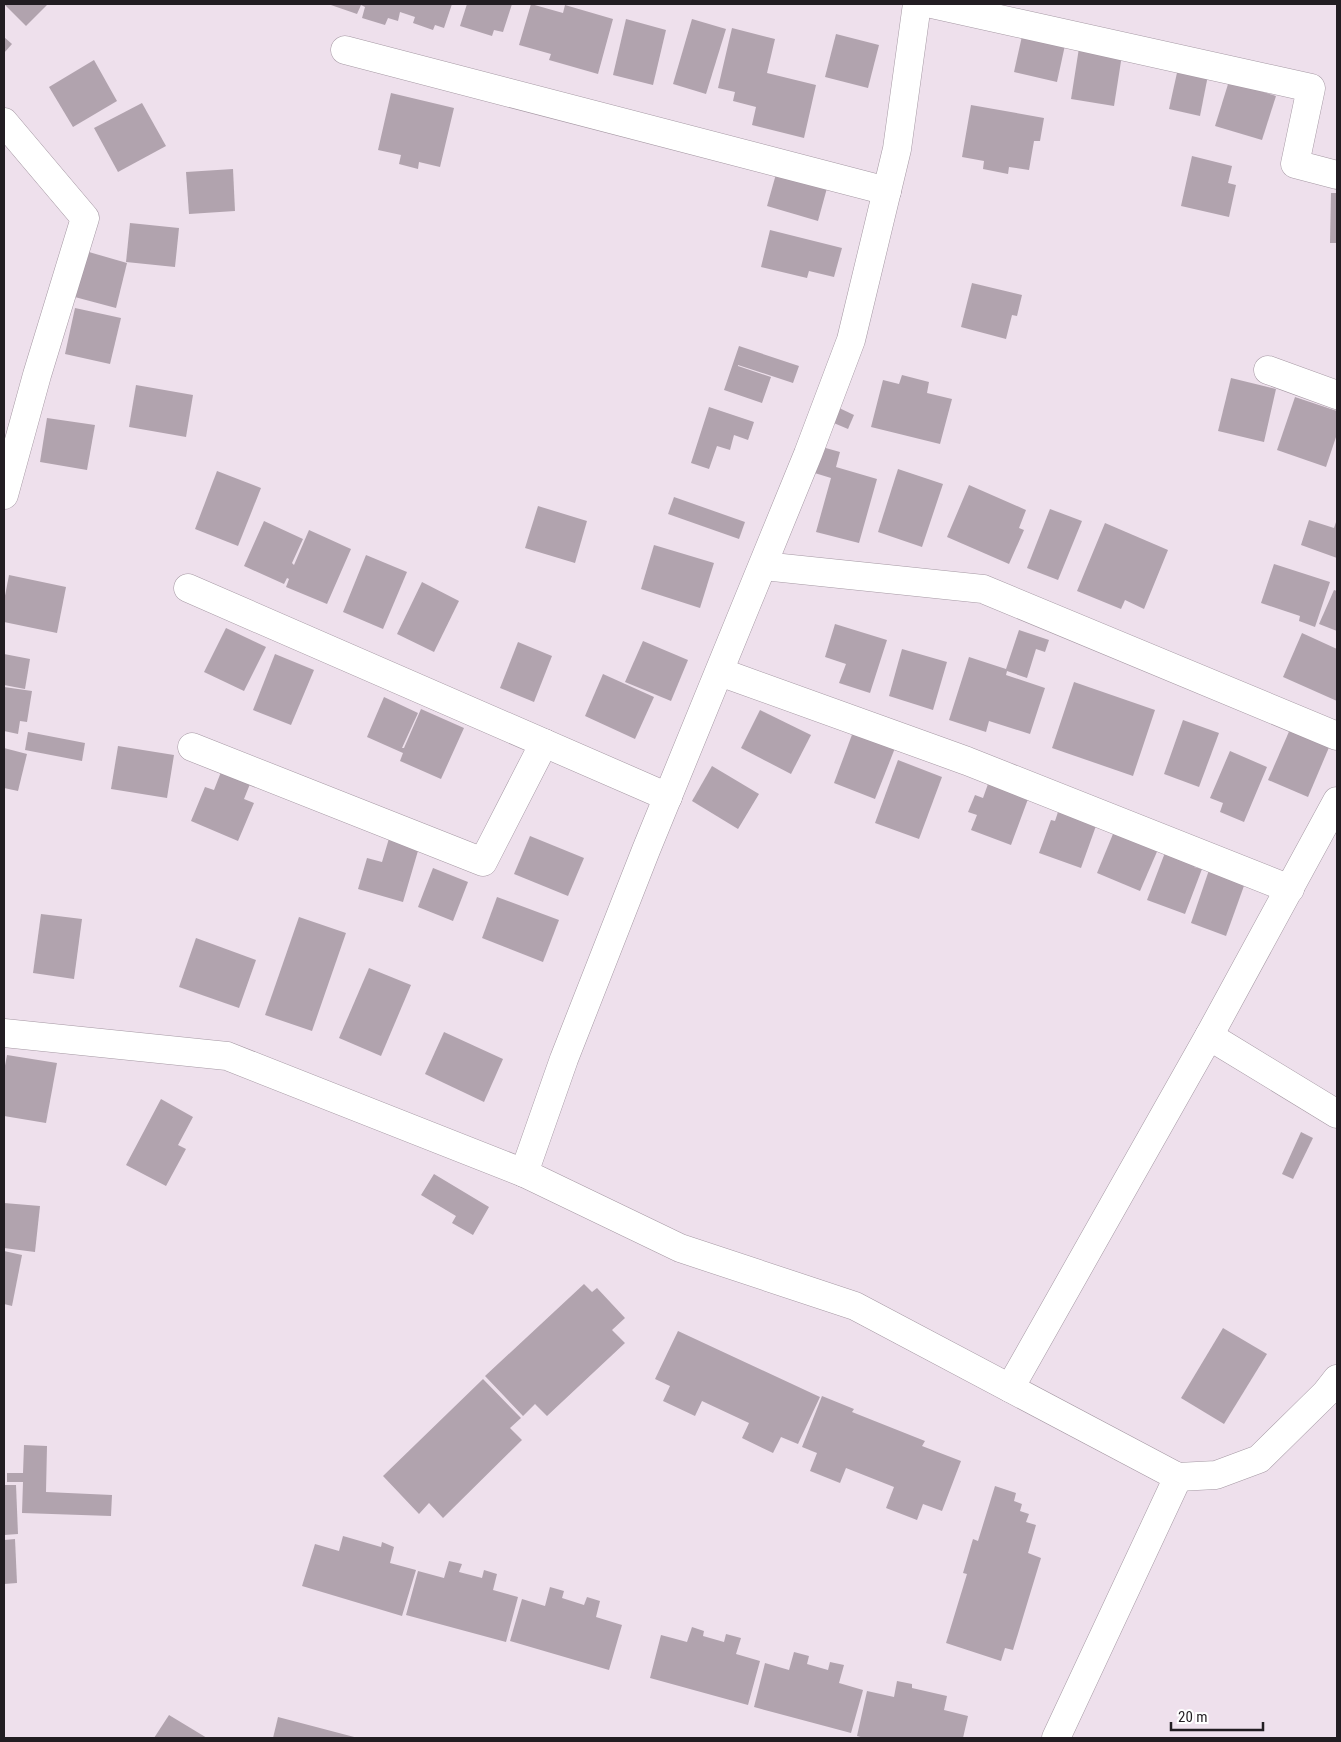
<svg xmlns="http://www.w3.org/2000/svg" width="1341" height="1742" font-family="'Roboto Condensed',sans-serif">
<rect width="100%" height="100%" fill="#eee0ec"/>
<g fill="#b1a3ae">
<polygon points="4,4 48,4 26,26"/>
<polygon points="328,4 452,4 444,28 435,25 433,30 413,23 415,17 400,12 398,21 388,18 385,25 362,18 365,7 361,5 357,14"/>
<polygon points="467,4 512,4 503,32 494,30 492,36 460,26"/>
<polygon points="531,4 563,13 565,5 613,19 598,74 549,60 551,54 519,45"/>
<polygon points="626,19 666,30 653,85 613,75"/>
<polygon points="692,19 726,29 706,94 673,84"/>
<polygon points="1024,27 1067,36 1057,82 1014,72"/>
<polygon points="732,28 775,39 767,73 816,85 804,138 752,125 756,107 733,101 735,92 718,88"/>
<polygon points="836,34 879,45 868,88 825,77"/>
<polygon points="4,37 12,44 4,53"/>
<polygon points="1079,48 1122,55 1114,106 1071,99"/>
<polygon points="1180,59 1210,65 1200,116 1169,109"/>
<polygon points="94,60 117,101 73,127 49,87"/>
<polygon points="1229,81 1276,96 1262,140 1215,126"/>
<polygon points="391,93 454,108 440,167 419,162 418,169 399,164 401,155 378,150"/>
<polygon points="142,103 166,146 118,172 94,128"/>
<polygon points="971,105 1044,118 1040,141 1034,141 1029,170 1009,167 1008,174 983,169 984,161 962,157"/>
<polygon points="1192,156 1232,166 1228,183 1236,185 1229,217 1181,206"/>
<polygon points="233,169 235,211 189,214 186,172"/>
<polygon points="776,174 827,188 818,221 767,206"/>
<polygon points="1331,193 1337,193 1337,243 1330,243"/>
<polygon points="130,223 179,228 175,267 126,262"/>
<polygon points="770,230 842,248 834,277 809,271 807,278 761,267"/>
<polygon points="82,250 127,263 116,308 71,296"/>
<polygon points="972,283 1022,295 1017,316 1012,315 1006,339 961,327"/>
<polygon points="75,308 121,318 110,364 65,354"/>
<polygon points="739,346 799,366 793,383 738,365 738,366 771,377 762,403 724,390"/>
<polygon points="902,375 929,382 927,393 952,399 940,444 871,427 883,380 899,384"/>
<polygon points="1231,378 1276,389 1264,442 1218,431"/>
<polygon points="136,385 193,395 186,437 129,427"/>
<polygon points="1295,397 1337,411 1337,434 1326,467 1277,450"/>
<polygon points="835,406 854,415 848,429 829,421"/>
<polygon points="709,407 754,422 748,440 734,435 730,450 717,446 709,469 691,463"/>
<polygon points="47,418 95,425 87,470 40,462"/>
<polygon points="815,445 840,452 836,467 877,479 859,543 816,532 831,478 808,471"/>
<polygon points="898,469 943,484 922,547 878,532"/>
<polygon points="217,471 261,488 238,546 195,529"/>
<polygon points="969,485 1026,510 1019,528 1024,530 1009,564 947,537"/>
<polygon points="674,497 745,522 739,539 668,514"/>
<polygon points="538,506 587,521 575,563 525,548"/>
<polygon points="1050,509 1082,521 1058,580 1027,568"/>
<polygon points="1337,519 1337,558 1301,545 1309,520 1334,528"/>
<polygon points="264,521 303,539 292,563 294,565 309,530 351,549 327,604 286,587 289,579 287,578 284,584 244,566"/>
<polygon points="1105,523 1168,550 1144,609 1125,600 1121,609 1077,591"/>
<polygon points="654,545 714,563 700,608 641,589"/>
<polygon points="366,555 407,572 383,629 343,612"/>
<polygon points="1274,564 1330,582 1315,627 1299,621 1300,616 1261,603"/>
<polygon points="9,575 66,587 57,633 4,622 4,601"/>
<polygon points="422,582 459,601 434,652 397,634"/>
<polygon points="1334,590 1337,591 1337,631 1319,624"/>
<polygon points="835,624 887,640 870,693 839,683 846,664 825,657"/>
<polygon points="226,628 266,647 244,691 204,672"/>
<polygon points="1019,630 1049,640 1045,652 1036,649 1027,678 1007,671 1006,675 1045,688 1030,734 989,721 986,732 949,720 969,657 1006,669"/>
<polygon points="1302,633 1337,649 1337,701 1283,677"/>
<polygon points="643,641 688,660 671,701 625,682"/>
<polygon points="518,642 552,656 534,702 500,688"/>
<polygon points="902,649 947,662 933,710 889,696"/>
<polygon points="4,654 30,659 25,689 4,685"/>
<polygon points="275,654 314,670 291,725 253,710"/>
<polygon points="603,674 654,697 635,739 585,716"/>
<polygon points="1074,682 1155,710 1133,776 1052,748"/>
<polygon points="4,687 32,691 27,722 20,721 18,734 4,731"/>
<polygon points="384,697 418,713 402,748 404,748 421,709 464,728 441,779 400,761 403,753 367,737"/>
<polygon points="760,710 811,735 791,774 741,748"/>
<polygon points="1183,720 1219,733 1199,787 1164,774"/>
<polygon points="1291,727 1333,738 1308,797 1268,780"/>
<polygon points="28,732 85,743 82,761 25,750"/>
<polygon points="853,732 895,748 875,799 834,783"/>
<polygon points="118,746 174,755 167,798 111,789"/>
<polygon points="4,748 27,754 18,791 4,788"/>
<polygon points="1230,751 1267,767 1244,822 1220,812 1223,803 1210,798"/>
<polygon points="898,760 942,777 919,839 875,823"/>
<polygon points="712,766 759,794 738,829 692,801"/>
<polygon points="221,772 250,784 244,799 254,803 238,841 191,821 205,787 214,790"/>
<polygon points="988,784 1028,799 1011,845 971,830 977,815 968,812 975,795 983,798"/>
<polygon points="1059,809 1097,823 1081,868 1039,853 1051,820 1055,821"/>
<polygon points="1115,829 1159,847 1140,891 1097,873"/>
<polygon points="390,835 420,844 403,902 358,889 367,858 382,862"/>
<polygon points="530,836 584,858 568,896 514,874"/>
<polygon points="1166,850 1196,862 1194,867 1202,869 1185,914 1147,900"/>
<polygon points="433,868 468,882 453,921 418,907"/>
<polygon points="1209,870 1245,883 1226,936 1191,923"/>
<polygon points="497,897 559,920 543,962 482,938"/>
<polygon points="41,914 82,919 74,979 33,973"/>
<polygon points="299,917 346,933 312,1031 265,1015"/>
<polygon points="196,938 256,960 239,1008 179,987"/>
<polygon points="369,968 411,985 381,1056 339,1038"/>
<polygon points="444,1032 503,1059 484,1102 425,1074"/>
<polygon points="7,1055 57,1063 46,1123 4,1116 4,1071"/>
<polygon points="161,1099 193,1117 178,1145 186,1149 166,1186 126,1165"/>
<polygon points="1301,1132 1313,1138 1293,1179 1282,1174"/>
<polygon points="434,1174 489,1207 473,1235 452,1223 456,1216 421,1195"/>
<polygon points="4,1203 40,1206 35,1252 4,1248"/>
<polygon points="4,1251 22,1255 12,1306 4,1304"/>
<polygon points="584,1284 592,1292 597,1288 625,1318 612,1330 625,1343 547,1416 535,1404 523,1416 485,1376"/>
<polygon points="1223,1328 1267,1354 1224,1424 1181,1398"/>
<polygon points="678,1331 820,1397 798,1444 781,1437 773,1453 742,1438 749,1423 702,1401 695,1416 663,1401 670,1386 655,1379"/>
<polygon points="483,1379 521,1418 510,1428 522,1440 443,1518 429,1503 419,1514 383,1476"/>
<polygon points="822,1396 854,1409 852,1412 925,1441 922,1446 961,1461 942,1511 923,1504 917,1520 886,1508 894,1487 846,1468 840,1483 810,1471 817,1453 802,1447"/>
<polygon points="24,1445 47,1446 46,1492 112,1495 111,1516 22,1513 23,1482 7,1482 7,1473 23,1473"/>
<polygon points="4,1485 16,1485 18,1534 4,1535"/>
<polygon points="995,1486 1016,1493 1014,1501 1022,1504 1020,1511 1029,1514 1026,1522 1036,1525 1028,1553 1041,1558 1013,1650 1005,1648 1001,1661 946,1643 967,1574 963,1573 973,1539 978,1541"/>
<polygon points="343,1536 381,1547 382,1542 394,1547 390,1563 416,1570 402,1616 302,1586 315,1544 339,1551"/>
<polygon points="15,1539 17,1583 4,1584 4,1540"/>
<polygon points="449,1561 462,1564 459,1572 482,1578 484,1570 497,1574 493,1590 518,1597 506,1642 406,1615 418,1571 444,1578"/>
<polygon points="550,1587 564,1591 562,1598 584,1605 587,1597 600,1601 596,1617 622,1625 609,1670 510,1641 522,1599 545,1606"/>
<polygon points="692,1627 704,1631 703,1636 724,1642 726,1634 741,1638 736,1654 760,1661 748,1705 650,1678 661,1635 687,1642"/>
<polygon points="794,1652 809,1656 807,1664 828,1670 830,1662 844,1665 839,1683 863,1690 851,1733 754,1707 765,1663 789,1670"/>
<polygon points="897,1681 912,1684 912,1688 947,1696 944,1710 968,1716 963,1738 864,1738 857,1736 867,1691 894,1697"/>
<polygon points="169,1715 207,1738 154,1738"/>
<polygon points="278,1717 358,1738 273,1738"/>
</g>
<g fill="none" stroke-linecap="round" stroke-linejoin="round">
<g stroke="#a598a3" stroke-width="29">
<g id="minor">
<polyline points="932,4 1311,88 1295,164 1337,175"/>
<polyline points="345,50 887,191"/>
<polyline points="4,122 85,218 37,375 4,495"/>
<polyline points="1268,370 1337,395"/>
<polyline points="763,566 983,589 1337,736"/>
<polyline points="188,588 668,797"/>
<polyline points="720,672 967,761 1290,889"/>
<polyline points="192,747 483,862 544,743"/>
<polyline points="1209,1036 1337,1114"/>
<polyline points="524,1173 564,1059 646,850 808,454 851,340 897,149 917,4"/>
<polyline points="1010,1388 1209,1036 1337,801"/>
<polyline points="1056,1738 1178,1477"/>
</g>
</g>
<g stroke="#a598a3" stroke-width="29">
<polyline id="tertiary" points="4,1033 227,1056 524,1173 680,1248 855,1306 1178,1477 1216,1475 1259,1459 1326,1393 1337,1379"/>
</g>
<use href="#minor" stroke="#fff" stroke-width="28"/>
<use href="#tertiary" stroke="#fff" stroke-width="28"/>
</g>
<rect width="1341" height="1742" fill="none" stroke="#221d22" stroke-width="10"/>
<path d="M1171 1722v8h92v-8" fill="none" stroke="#221d22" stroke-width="2.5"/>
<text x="1178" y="1722" font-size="15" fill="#221d22" stroke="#ffffff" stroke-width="4" paint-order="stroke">20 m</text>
</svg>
